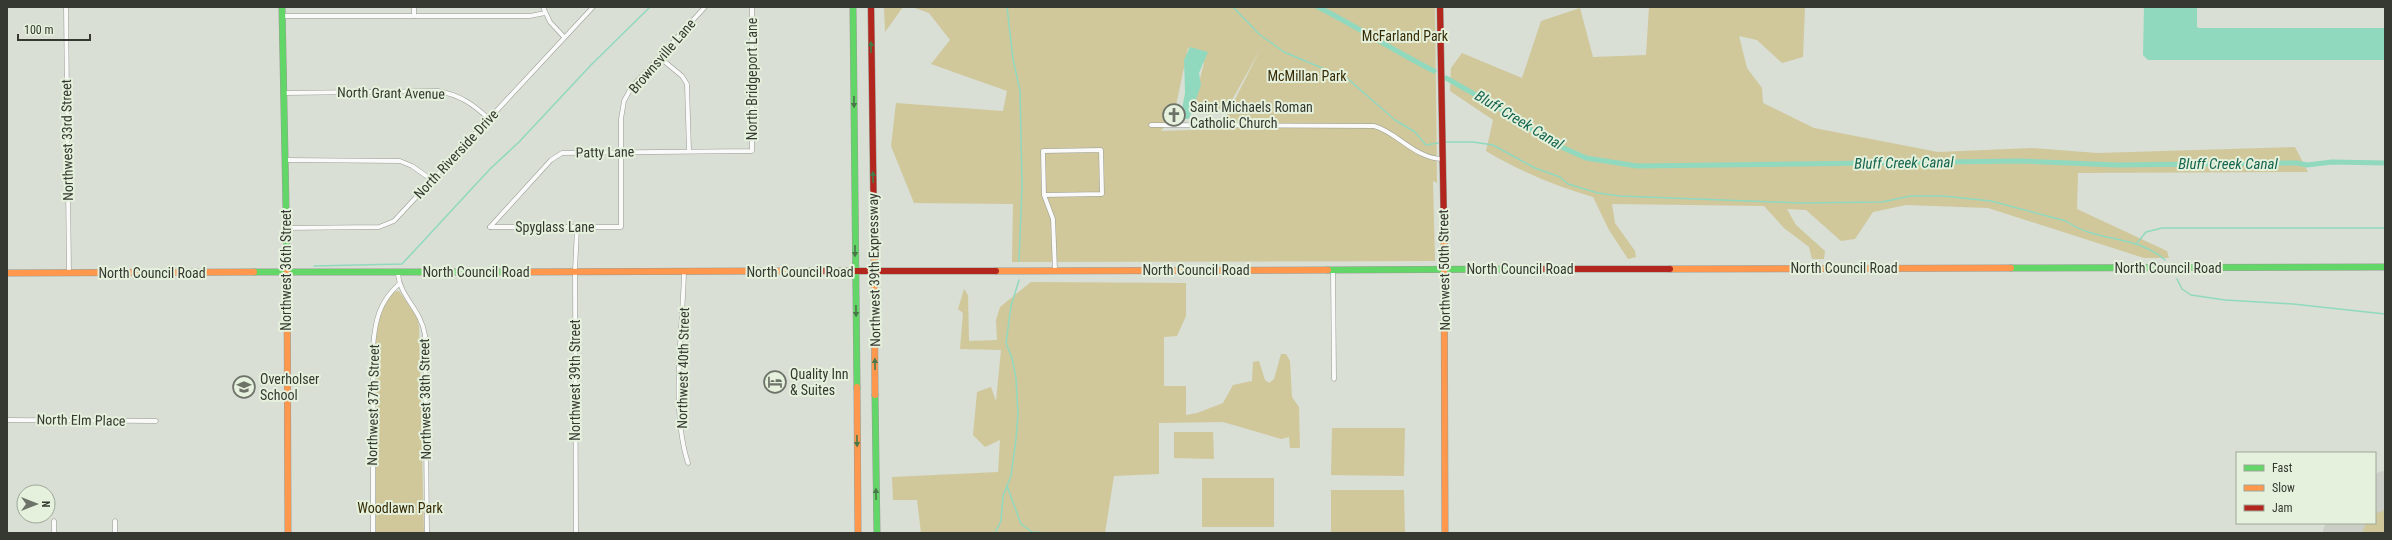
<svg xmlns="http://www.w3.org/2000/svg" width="2392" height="540" font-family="'Roboto Condensed',sans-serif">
<rect width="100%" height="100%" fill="#d9dfd4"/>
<g fill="#d0c79b" fill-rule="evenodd">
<polygon points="884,7 903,7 885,32"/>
<path d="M912 7H1435L1437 183 1433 181 1435 261 1012 262 1013 204 914 203 891 146 896 103 1003 111 1007 91 931 64 950 40 929 13ZM1188 48 1204 63 1192 110 1227 109 1261 48 1220 129 1161 131 1174 115Z"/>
<path d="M1649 7H1805L1803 57 1782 63 1757 40 1739 36 1747 68 1762 88 1763 103 1814 128 1938 152 2032 148 2097 153 2295 147 2308 172 2078 173 2077 209 2167 251 2169 258H2144L1988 208 1906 205 1873 212 1855 239 1841 241 1806 210 1787 209 1796 225 1825 251 1824 259H1812L1809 247 1784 228 1764 206 1612 204 1615 223 1635 251 1636 257 1628 259 1609 230 1593 197C1556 186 1519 171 1486 151L1493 120 1450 91 1451 68 1462 53 1522 78 1541 21 1580 8 1593 57 1646 55Z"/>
<polygon points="1031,282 1186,283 1186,316 1177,336 1164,337 1164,386 1186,386 1186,415 1197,413 1223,403 1233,385 1252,381 1253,362 1259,361 1265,380 1269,383 1274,379 1281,354 1286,354 1290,361 1292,397 1299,407 1300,448 1290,448 1289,437 1281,439 1223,422 1159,423 1159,474 1114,476 1105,533 921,533 917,500 893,500 892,477 998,472 1000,440 985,447 973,435 977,392 991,387 996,401 1001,350 960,349 963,313 958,309 964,289 968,295 969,341 997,340 996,320 1000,307"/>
<path d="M399 291 417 317 419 326 424 533H376C376 501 376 470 376 438 376 413 364 294 399 291Z"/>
<polygon points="1332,428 1405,428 1404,476 1331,475"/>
<polygon points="1174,432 1213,432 1214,459 1174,458"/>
<rect x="1202" y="478" width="72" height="49"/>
<polygon points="1331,490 1404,490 1405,533 1331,533"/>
<polygon points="2385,502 2385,533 2354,533 2364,523 2375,523 2375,512"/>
</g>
<g fill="#90d9bf">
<polygon points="2144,7 2197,7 2197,27 2199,28 2385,28 2385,60 2148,60 2143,55"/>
<polygon points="1190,47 1208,52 1199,73 1201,85 1189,119 1181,119 1181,115 1185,93 1184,60"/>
</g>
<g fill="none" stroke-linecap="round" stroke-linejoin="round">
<g stroke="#90d9bf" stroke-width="1.5">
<polyline points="1007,7 1013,59 1020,91 1022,185 1019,261"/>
<polyline points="1233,7 1259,34 1284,52 1348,79 1395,120 1415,132 1426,145 1438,143"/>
<path d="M1446 142H1473L1493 145 1535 168 1560 177 1568 184 1598 193 1620 196 1801 203 1882 202 1911 196H1943L1991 201 2066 221C2097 243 2136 234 2165 260"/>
<polyline points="2137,243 2146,232 2162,228 2385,228"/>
<polyline points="314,266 402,264 490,169 519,142 591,65 650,7"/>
<polyline points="2177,279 2182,289 2191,295 2225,300 2293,304 2385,314"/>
<polyline points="1007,486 1021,524 1032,532 1048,533"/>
<polyline points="995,533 1001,521 1003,496 1011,476 1016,439 1018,414 1016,378 1012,358 1006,343 1011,306 1019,280"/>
</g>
<g stroke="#90d9bf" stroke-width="5">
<path d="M1318 7C1358 27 1394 51 1434 71"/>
<polyline points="1446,78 1499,108 1550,142 1586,158 1637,166 2019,161 2117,165 2297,163 2307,165 2332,162 2385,163"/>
</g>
<g stroke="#cacec6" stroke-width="32">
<polyline points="2375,497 2385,487"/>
<polyline points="2339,533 2349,523"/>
</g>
<g stroke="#989c94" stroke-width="5">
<g id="street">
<polyline points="66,7 69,273"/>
<polyline points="414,7 414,16"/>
<polyline points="543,7 550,22 564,37"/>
<polyline points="282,16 530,16 545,13"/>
<polyline points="659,57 682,76 687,84 689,151"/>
<path d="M285 93 438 91C460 95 473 104 489 119"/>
<path d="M1151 125 1374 126C1397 132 1414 158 1442 159"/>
<polyline points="286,160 400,161 412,166 432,180"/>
<polyline points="1044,195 1102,194 1101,150 1043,151 1044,195 1053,219 1055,270"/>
<polyline points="490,227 551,160 562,153 752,151 752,7"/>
<polyline points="490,227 621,227 621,119 624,101 631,88 705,7"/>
<polyline points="286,228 379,227 394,221 593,7"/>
<polyline points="1333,270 1334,379"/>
<path d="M684 271C683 331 670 407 688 463"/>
<path d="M398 273C399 296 421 309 425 335L427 533"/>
<polyline points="7,420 156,421"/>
<polyline points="54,521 54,533"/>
<polyline points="115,521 115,533"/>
<path d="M373 533V347C375 321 379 302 399 284"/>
<polyline points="576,533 575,271 577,228"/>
</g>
</g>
<g stroke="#989c94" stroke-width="7">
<g id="fast">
<polyline points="282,7 287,258"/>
<polyline points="853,7 857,387"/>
<polyline points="2011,268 2385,267"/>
<polyline points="1328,270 1518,269"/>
<polyline points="254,272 519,272"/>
<polyline points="875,395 877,533"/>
</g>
</g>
<g stroke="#989c94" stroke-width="7">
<g id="slow">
<polyline points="1444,230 1445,533"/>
<polyline points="874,235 875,395"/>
<polyline points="287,258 288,533"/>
<polyline points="1670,269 2011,268"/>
<polyline points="996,271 1328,270"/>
<polyline points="519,272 791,271"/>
<polyline points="7,273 254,272"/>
<polyline points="857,387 858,533"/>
</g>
</g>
<g stroke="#989c94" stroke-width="7">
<g id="jam">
<polyline points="871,7 874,235"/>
<polyline points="1440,7 1444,230"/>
<polyline points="1518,269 1670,269"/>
<polyline points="791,271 996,271"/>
</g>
</g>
<use href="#street" stroke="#f9faf9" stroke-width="4"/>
<use href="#fast" stroke="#63d668" stroke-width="6"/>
<use href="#slow" stroke="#ff974d" stroke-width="6"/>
<use href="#jam" stroke="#b3261e" stroke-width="6"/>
</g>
<defs><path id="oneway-solid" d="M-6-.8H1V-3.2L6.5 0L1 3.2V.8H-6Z"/></defs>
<g fill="#477847">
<use href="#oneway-solid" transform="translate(871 47) rotate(-91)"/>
<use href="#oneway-solid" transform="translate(854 102) rotate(90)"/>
<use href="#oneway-solid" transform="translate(873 177) rotate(-91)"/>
<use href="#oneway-solid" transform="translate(855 251) rotate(90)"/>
<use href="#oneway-solid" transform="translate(856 311) rotate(89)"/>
<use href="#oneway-solid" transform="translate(875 364) rotate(-91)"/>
<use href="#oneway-solid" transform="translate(857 441) rotate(89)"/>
<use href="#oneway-solid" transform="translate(876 494) rotate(-91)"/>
</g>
<defs>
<g id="church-ring" transform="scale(1.15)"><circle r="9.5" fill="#e5f1dc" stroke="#6e736a" stroke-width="1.5"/><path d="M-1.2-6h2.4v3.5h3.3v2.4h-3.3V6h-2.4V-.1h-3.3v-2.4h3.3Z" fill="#6e736a"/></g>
<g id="hotel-ring" transform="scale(1.15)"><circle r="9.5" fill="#e5f1dc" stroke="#6e736a" stroke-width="1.5"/><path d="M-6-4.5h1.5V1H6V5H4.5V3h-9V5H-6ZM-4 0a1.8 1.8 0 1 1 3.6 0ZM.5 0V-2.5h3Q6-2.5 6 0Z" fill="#6e736a"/></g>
<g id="school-ring" transform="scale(1.15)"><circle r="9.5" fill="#e5f1dc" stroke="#6e736a" stroke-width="1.5"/><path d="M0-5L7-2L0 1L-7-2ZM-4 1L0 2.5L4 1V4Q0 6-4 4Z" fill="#6e736a"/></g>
</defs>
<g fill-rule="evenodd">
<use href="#church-ring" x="1174" y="115"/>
<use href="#hotel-ring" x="775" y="382"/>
<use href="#school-ring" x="244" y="387"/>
</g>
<g text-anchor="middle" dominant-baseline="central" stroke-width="4" stroke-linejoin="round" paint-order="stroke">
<g font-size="14" fill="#362b05" stroke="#e5f1dc">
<text x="1405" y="36">McFarland Park</text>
<text x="1307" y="76">McMillan Park</text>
<text x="400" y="508">Woodlawn Park</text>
</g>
<g font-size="14" fill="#353931" stroke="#e5f1dc">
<text transform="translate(662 56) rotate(-49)">Brownsville Lane</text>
<text transform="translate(752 79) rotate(-90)">North Bridgeport Lane</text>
<text transform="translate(391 93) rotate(1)">North Grant Avenue</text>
<text transform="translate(67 140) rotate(-91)">Northwest 33rd Street</text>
<text transform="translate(605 152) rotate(-1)">Patty Lane</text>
<text transform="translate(456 154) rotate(-47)">North Riverside Drive</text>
<text x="555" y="227">Spyglass Lane</text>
<text x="1844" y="268">North Council Road</text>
<text x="2168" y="268">North Council Road</text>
<text x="1520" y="269">North Council Road</text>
<text transform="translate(286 270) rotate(-90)">Northwest 36th Street</text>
<text transform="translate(874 270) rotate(-91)">Northwest 39th Expressway</text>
<text x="1196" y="270">North Council Road</text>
<text transform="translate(1444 270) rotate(-91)">Northwest 50th Street</text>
<text x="476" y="272">North Council Road</text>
<text x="800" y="272">North Council Road</text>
<text x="152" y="273">North Council Road</text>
<text transform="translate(683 368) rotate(-89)">Northwest 40th Street</text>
<text transform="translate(575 380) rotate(-90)">Northwest 39th Street</text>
<text transform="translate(425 399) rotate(-91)">Northwest 38th Street</text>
<text transform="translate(373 405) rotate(-89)">Northwest 37th Street</text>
<text transform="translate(81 420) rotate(1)">North Elm Place</text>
</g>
<g font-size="14" fill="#353931" stroke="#e5f1dc" text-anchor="start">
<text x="1190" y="107">Saint Michaels Roman<tspan x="1190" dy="16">Catholic Church</tspan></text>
<text x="790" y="374">Quality Inn<tspan x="790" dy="16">&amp; Suites</tspan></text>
<text x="260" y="379">Overholser<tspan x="260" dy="16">School</tspan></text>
</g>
<g font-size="15" font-style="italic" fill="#156550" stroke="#e5f1dc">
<text transform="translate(1519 120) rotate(31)">Bluff Creek Canal</text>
<text transform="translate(1904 163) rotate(-1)">Bluff Creek Canal</text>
<text x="2228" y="164">Bluff Creek Canal</text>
</g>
</g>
<rect width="2392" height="540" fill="none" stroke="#353931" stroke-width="16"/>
<rect x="2236" y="452" width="140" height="72" fill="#e5f1dc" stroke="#9fa798"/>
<rect x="2244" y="465" width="20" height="6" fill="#63d668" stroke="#9fa798"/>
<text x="2272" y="472" font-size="12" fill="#353931">Fast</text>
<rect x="2244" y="485" width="20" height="6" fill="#ff974d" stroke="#9fa798"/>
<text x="2272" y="492" font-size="12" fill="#353931">Slow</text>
<rect x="2244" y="505" width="20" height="6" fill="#b3261e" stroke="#9fa798"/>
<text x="2272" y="512" font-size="12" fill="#353931">Jam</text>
<g transform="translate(36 504) rotate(90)"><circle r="19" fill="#e5f1dc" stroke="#9fa798"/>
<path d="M0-3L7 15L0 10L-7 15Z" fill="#6e736a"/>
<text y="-6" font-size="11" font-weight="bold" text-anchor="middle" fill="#353931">N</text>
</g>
<path d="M18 34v6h72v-6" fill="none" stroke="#353931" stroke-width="2"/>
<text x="24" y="34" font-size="12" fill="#353931" stroke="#e5f1dc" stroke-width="3" paint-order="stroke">100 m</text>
</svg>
